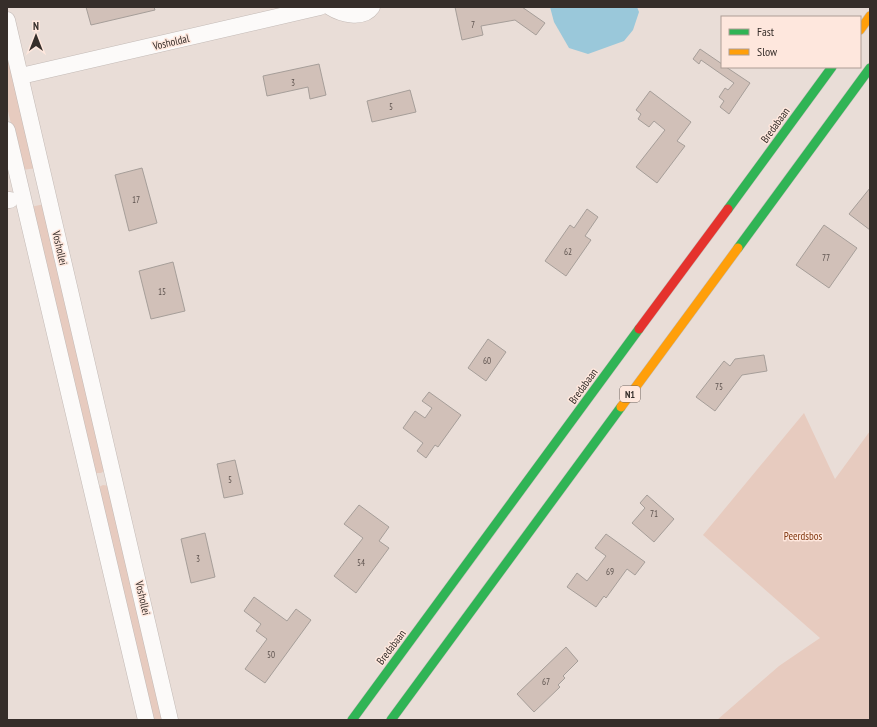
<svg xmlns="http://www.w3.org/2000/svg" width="877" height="727" font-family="'PT Sans Narrow',sans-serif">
<rect width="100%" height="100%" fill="#e9ddd7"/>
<g fill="#e7cbbf">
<polygon points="7,41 37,168 22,170 7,107"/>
<polygon points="45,204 105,470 101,473 95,473 30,207"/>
<polygon points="804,413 835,479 870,431 870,720 717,720 779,666 820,638 703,535"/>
<polygon points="103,485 109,486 166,720 149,720 99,487"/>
</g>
<polygon fill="#9ac8da" points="550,7 637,7 639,12 633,30 624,41 588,54 569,48 554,22"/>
<g fill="#d1c0b8" stroke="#a69e99">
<polygon points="86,7 154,7 155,10 91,25"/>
<polygon points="455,7 522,7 545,23 536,35 515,20 481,26 483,35 462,40"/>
<polygon points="700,49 722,64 722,67 726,67 750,83 729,114 720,107 724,101 719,97 725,88 728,90 734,83 701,60 699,64 693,59"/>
<polygon points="319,64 326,95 310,99 308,87 267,96 263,76"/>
<polygon points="410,90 416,112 372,122 367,101"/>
<polygon points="650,91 691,122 677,141 685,146 657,183 636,167 665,130 654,121 649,127 638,119 641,114 636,110"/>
<polygon points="142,168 157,223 129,231 115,175"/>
<polygon points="870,188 870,230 849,214"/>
<polygon points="587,209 598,217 585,236 591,240 566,276 545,261 570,225 574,228"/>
<polygon points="824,225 857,248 829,288 796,265"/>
<polygon points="173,262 185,311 151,319 139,271"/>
<polygon points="488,339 506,352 486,381 468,368"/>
<polygon points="764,355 767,371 742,375 715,411 696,397 724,361 730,366 735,359"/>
<polygon points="429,392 461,415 438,447 435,445 426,458 417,451 423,443 403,428 415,411 425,418 432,408 422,401"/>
<polygon points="235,460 243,494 224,498 217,464"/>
<polygon points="647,495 674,519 654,542 632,523 645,508 640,503"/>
<polygon points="359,505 389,527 379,541 389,548 356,593 334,576 363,538 344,524"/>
<polygon points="205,533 215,577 191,583 181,539"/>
<polygon points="606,534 645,562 635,575 627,569 606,598 604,596 596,607 567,587 577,573 587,581 606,556 595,548"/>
<polygon points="254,597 287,621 296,609 311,620 265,683 245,669 267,639 256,631 261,624 244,611"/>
<polygon points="566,647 578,661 563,676 565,678 558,685 560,687 534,712 517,694"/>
</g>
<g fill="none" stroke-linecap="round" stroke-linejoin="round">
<g stroke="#c3bab6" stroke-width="17">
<g id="street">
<path d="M330 7C341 14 363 20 372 7"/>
<polyline points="7,20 170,720"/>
<polyline points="21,76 320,7"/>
<polyline points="7,130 146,720"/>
<polyline points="7,200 10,200"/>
</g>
</g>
<g stroke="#c0bab6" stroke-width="10">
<g id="fast">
<polyline points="728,209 832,67"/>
<polyline points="738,248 870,68"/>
<polyline points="352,720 639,329"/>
<polyline points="391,720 621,407"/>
</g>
</g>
<g stroke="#c0bab6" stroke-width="10">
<g id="slow">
<polyline points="860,30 870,16"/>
<polyline points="621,407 738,248"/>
</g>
</g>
<g stroke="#c0bab6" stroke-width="10">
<polyline id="jam" points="639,329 728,209"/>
</g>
<use href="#street" stroke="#fcfaf9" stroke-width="16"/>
<use href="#fast" stroke="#30b455" stroke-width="9"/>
<use href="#slow" stroke="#ff9f0a" stroke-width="9"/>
<use href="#jam" stroke="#e5322d" stroke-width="9"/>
</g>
<g text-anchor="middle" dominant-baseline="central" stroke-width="3" stroke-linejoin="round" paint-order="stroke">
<g font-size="9" fill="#5d524e">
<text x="473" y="24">7</text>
<text x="293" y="82">3</text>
<text x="391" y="106">5</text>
<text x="136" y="199">17</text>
<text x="568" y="251">62</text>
<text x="826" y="257">77</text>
<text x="162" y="291">15</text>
<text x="487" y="360">60</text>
<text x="719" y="386">75</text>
<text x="230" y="479">5</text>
<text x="654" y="513">71</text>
<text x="198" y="558">3</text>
<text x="361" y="562">54</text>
<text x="610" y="571">69</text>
<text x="271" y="654">50</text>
<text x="546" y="681">67</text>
</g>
<rect fill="#fee7dd" stroke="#726660" stroke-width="1" x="620" y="386" width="20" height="16" rx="3"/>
<g font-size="10" font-weight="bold" fill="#362e2a">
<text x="630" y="394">N1</text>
</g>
<g font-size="11" fill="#362e2a" stroke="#fee7dd">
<text transform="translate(171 42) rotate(-13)">Vosholdal</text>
<text transform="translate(775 125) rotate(-54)">Bredabaan</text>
<text transform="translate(60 248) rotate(77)">Voshollei</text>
<text transform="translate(583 386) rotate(-54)">Bredabaan</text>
<text transform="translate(143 598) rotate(77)">Voshollei</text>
<text transform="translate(391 647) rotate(-53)">Bredabaan</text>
</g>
<g font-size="11" fill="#80370f" stroke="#fee7dd">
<text x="803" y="536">Peerdsbos</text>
</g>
</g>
<rect width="877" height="727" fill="none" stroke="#362e2a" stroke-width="16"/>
<rect x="721" y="16" width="140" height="52" fill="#fee7dd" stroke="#ae9d95"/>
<rect x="729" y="29" width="20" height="6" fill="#30b455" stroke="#ae9d95"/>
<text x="757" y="36" font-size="12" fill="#362e2a">Fast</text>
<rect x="729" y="49" width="20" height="6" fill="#ff9f0a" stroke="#ae9d95"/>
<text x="757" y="56" font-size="12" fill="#362e2a">Slow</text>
<g transform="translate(36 36)" stroke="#fee7dd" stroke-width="3" paint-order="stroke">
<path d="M0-3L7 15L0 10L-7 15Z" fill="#362e2a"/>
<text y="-6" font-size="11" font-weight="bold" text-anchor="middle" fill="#362e2a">N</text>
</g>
</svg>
